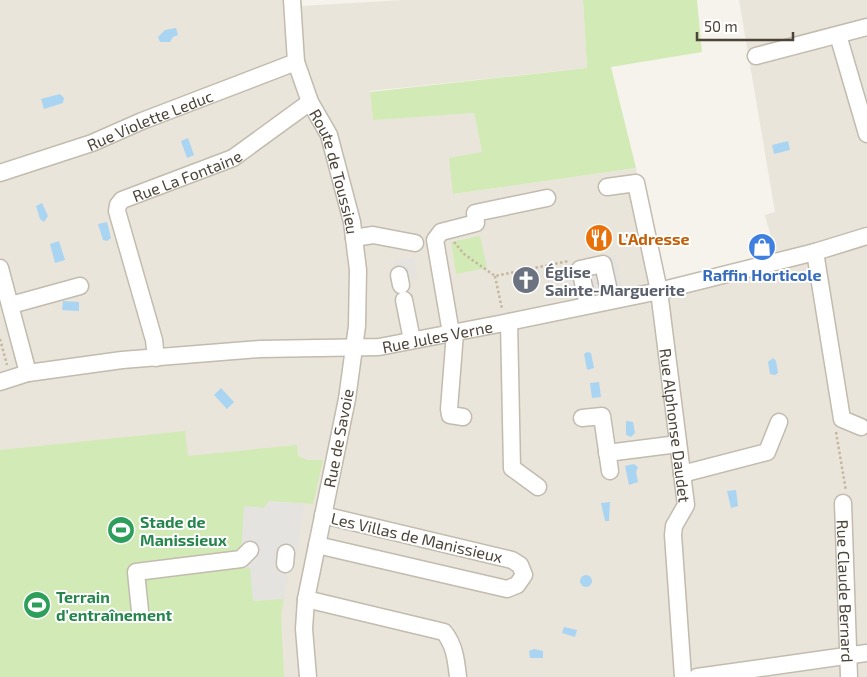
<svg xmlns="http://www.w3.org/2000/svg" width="867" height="677" font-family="'Exo 2',sans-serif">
<rect width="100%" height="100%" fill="#f6f3ec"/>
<polygon fill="#eae5da" points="0,0 302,0 302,6 403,0 583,0 587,68 370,91 373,119 474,113 482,152 454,194 636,168 665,281 776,256 765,215 775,212 739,0 867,0 867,677 0,677"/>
<g fill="#d2eab5">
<polygon points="583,0 697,0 702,52 611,67 636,168 453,194 449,158 482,152 474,113 373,120 370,92 587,68"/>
<polygon points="480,236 487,268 456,274 451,242"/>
<polygon points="185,431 188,456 297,445 298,456 308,460 323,460 313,504 269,501 264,508 244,506 289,564 281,616 284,677 0,677 0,450"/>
</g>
<g fill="#e5e3e0">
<polygon points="615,255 622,285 572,296 565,266"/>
<polygon points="414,257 417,277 396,282 394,261"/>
<polygon points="269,501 304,504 295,563 289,564 284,599 253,601 250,568 242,568 241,554 244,506 264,508"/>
</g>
<g fill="#a9d4f2">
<polygon points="176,28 178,35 173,37 170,42 160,42 158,37 165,30"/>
<polygon points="60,94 64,98 63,103 44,109 41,99"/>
<polygon points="188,138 194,155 187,158 181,141"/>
<polygon points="788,141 790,150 774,154 772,145"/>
<polygon points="42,203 48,216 44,222 40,219 36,206"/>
<polygon points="107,222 111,238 107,241 103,240 98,224"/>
<polygon points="59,241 65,260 55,263 50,244"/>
<polygon points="63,301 79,302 79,311 62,310"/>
<polygon points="587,352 591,353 594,368 587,370 584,354"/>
<polygon points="773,358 776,361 778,373 775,375 770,374 768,362"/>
<polygon points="599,382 601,397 592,398 590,383"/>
<polygon points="221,388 234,402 227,409 214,395"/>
<polygon points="626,421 633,422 635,433 631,437 626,435"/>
<polygon points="634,464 638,467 636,472 638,482 629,485 625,466"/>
<polygon points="736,490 738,506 731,508 727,491"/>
<polygon points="610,502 609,521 605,521 601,503"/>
<circle cx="586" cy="581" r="6"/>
<polygon points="564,627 577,630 575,637 562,633"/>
<polygon points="534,649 543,651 543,658 530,658 529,651"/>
</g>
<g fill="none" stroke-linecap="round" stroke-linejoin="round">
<g stroke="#c2bbae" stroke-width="19">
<g id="minor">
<path id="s1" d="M292 0 296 62 310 102 329 135 352 222 358 270 357 326 347 399 306 599 304 629 308 677"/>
<polyline points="838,35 867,134"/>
<polyline points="756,56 867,27"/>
<path id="s2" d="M0 173 92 143 142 121 296 62"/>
<path id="s3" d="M607 187 636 183 659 291 686 505 674 526 673 535 683 677"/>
<polyline points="354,238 373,235 415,243"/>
<polyline points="815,252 842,419 861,427"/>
<polyline points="0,268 28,373"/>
<polyline points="399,275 401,285"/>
<polyline points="404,300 412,340"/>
<polyline points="11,305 80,286"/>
<polyline points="588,305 580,269 603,264 611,300"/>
<polyline points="509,322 512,468 538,487"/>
<polyline points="451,333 435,240 441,232 476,223 475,213 547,198"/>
<polyline points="455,333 449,409 450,415 463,417"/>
<path id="s4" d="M156 358 154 340 117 211 118 205 122 200 233 158 310 102"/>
<path id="s5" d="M0 382 28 373 122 360 260 349 379 347 504 323 659 291 815 252 867 236"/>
<polyline points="582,418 602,416 610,471"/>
<polyline points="607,453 678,444"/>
<polyline points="682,474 767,452 779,422"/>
<path id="s6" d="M843 503 849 677"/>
<polyline points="317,545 507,589 517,585 524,575 520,565 512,560 323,515"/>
<polyline points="285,564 286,553"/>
<path d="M306 599 444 632C455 646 456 660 458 677"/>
<polyline points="140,611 136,572 241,559 250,550"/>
<polyline points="697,677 867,653"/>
</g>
</g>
<g stroke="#c4b79f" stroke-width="2.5" stroke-dasharray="2.5 2.5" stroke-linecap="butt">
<polyline points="454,242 464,254 495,276 569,261"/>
<polyline points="495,276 502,309"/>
<polyline points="0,339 7,365"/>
<polyline points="836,432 846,491"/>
</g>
<use href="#minor" stroke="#fff" stroke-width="16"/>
</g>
<defs>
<g id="restaurant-disc" transform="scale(1.4375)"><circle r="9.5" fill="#e8710a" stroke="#fff"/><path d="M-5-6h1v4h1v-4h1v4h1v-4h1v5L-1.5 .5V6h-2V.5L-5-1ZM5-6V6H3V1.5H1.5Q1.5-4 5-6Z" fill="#fff"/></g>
<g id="shop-disc" transform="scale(1.4375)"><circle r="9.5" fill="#3f7fe0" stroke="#fff"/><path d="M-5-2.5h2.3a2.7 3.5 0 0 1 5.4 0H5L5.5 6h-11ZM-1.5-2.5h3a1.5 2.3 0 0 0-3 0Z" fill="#fff"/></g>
<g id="church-disc" transform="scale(1.4375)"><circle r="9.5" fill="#6b7280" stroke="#fff"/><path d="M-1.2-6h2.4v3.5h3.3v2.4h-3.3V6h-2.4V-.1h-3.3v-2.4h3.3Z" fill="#fff"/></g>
<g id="stadium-disc" transform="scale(1.4375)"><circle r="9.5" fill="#2e9e5b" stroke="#fff"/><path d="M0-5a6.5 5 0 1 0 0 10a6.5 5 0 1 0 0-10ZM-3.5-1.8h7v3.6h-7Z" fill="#fff"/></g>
</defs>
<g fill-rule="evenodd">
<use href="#restaurant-disc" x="599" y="238"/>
<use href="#shop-disc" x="762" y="247"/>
<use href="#church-disc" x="526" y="280"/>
<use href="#stadium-disc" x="121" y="530"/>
<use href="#stadium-disc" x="37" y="605"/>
</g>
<g text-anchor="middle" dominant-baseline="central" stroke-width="4" stroke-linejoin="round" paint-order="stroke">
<g font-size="16" fill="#4b4439" stroke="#fff">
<text stroke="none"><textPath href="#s2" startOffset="159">Rue Violette Leduc</textPath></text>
<text stroke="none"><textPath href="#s4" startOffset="234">Rue La Fontaine</textPath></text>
<text stroke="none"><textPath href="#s1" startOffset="179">Route de Toussieu</textPath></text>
<text stroke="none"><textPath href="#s5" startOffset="441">Rue Jules Verne</textPath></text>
<text stroke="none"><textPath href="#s3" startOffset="275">Rue Alphonse Daudet</textPath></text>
<text transform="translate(338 438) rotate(-79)">Rue de Savoie</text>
<text transform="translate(417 537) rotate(13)">Les Villas de Manissieux</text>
<text stroke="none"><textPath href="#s6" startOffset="88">Rue Claude Bernard</textPath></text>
</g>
<g font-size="16" font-weight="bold" fill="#c56008" stroke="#fff" text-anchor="start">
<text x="618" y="238">L'Adresse</text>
</g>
<g font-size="16" font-weight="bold" fill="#5b616d" stroke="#fff" text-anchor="start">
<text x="545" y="271">Église<tspan x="545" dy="18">Sainte-Marguerite</tspan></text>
</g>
<g font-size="16" font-weight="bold" fill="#366cbe" stroke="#fff">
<text x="762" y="274">Raffin Horticole</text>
</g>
<g font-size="16" font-weight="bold" fill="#27864d" stroke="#fff" text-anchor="start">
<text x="140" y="521">Stade de<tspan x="140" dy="18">Manissieux</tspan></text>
<text x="56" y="596">Terrain<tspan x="56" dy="18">d'entraînement</tspan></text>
</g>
</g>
<path d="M697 32v8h96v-8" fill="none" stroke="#4b4439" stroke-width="2.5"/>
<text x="704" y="32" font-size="15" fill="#4b4439" stroke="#ffffff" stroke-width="4" paint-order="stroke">50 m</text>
</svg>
